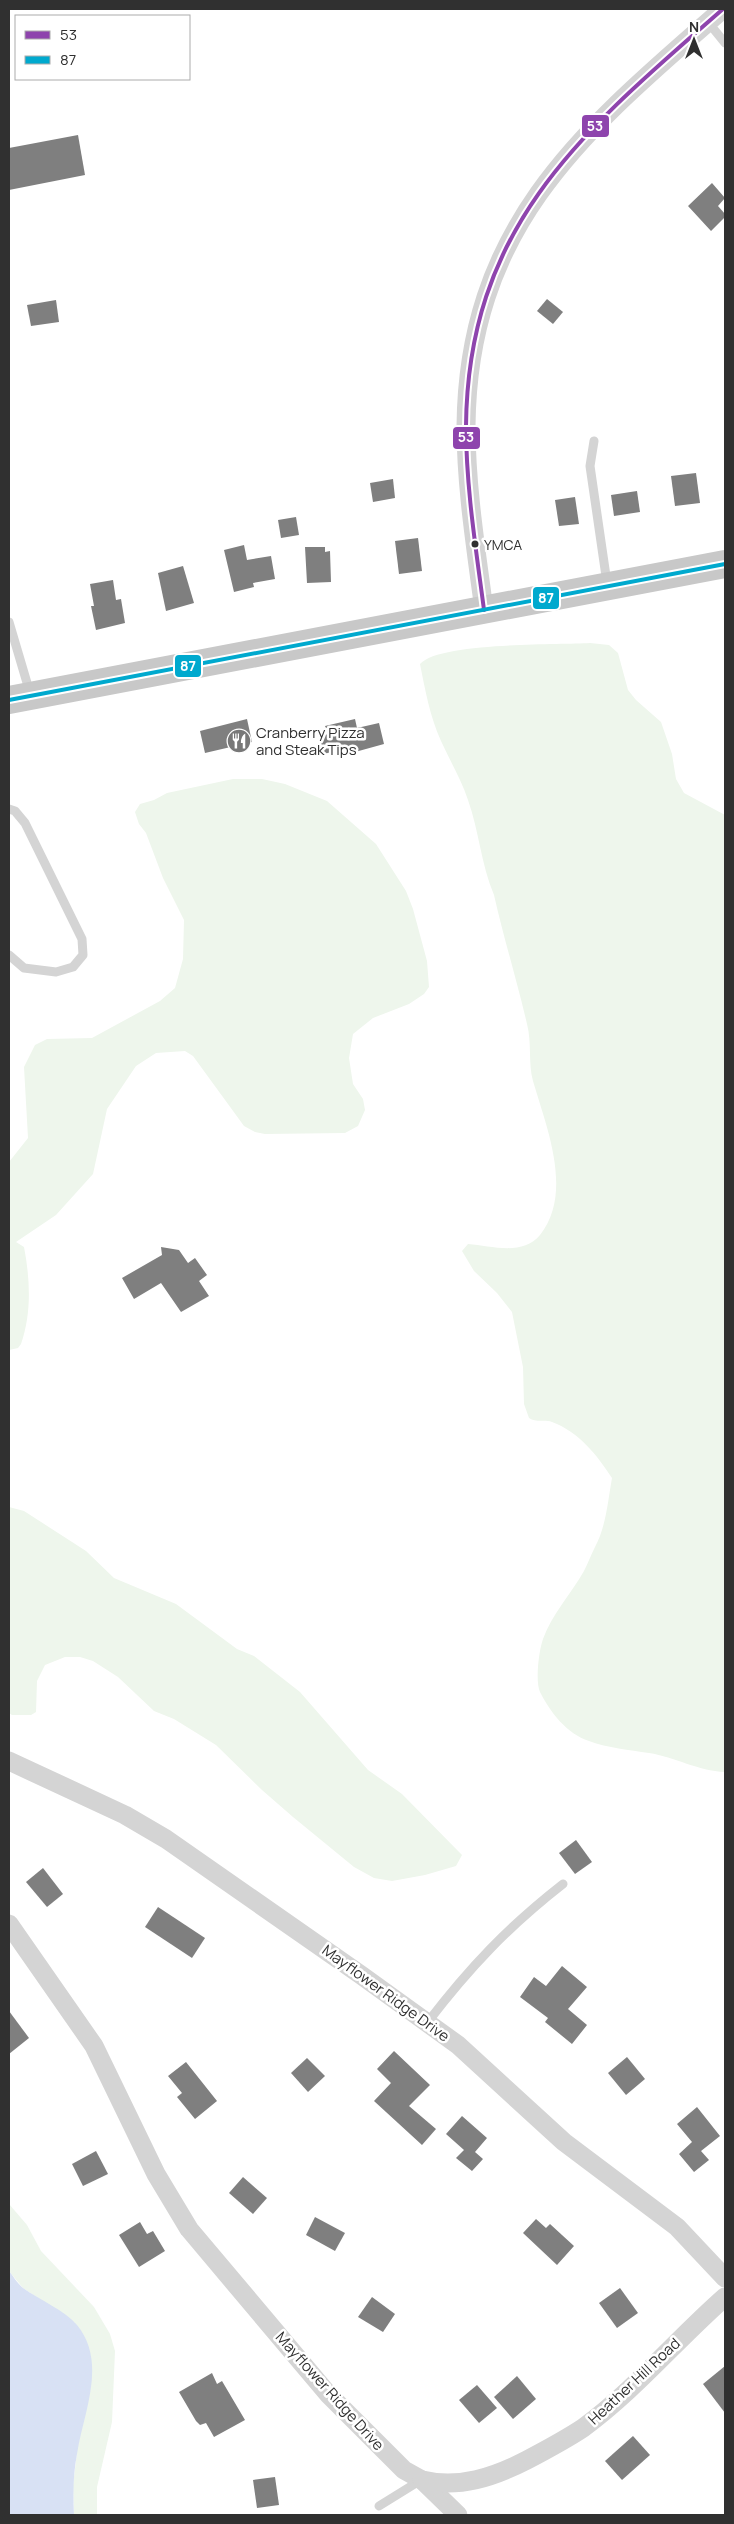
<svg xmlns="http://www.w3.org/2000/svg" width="734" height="2524" font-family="Manrope,sans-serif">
<rect width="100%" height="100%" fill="#fff"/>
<g fill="#eef6ec">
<path d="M590 643 609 645 618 653 628 690 636 700 661 722 672 754 676 779 684 793 725 815V1772C698 1771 675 1757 649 1753 629 1750 608 1748 589 1741 567 1734 550 1712 540 1692 535 1681 539 1650 543 1639 552 1614 571 1594 584 1571 588 1563 591 1555 595 1547 606 1527 608 1500 612 1478 597 1455 579 1432 552 1422 545 1419 536 1423 529 1418L524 1404 523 1367 512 1312 497 1293 474 1271 462 1251 468 1244C492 1246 523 1256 540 1235 574 1192 546 1126 533 1081 528 1063 532 1043 527 1024 517 981 504 939 494 895 481 864 479 831 468 800 461 779 450 761 441 741 430 717 425 689 420 664 439 642 557 645 590 643Z"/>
<path d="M233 779H262L285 784 327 801 376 844 406 891 413 909 427 961 429 987 424 994 409 1004 373 1018 353 1034 349 1058 353 1084 363 1099 365 1110 358 1126 345 1133 265 1134 255 1132 244 1126 193 1056 185 1051 156 1053 136 1066 107 1109 93 1174 56 1215 16 1242 24 1247C30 1278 32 1313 21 1344L18 1348 9 1350V1162L28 1138 24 1067 35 1045 47 1039 92 1038 160 1001 175 988 183 959 184 920 163 878 146 833 139 824 135 812 140 804 154 800 167 793Z"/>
<polygon points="9,1507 24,1511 86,1551 114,1578 176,1604 237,1649 254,1656 300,1692 368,1770 402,1794 462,1855 456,1866 425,1875 392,1881 374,1878 354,1867 293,1817 262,1790 216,1745 174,1719 154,1711 118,1677 93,1661 80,1657 65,1657 45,1665 37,1681 36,1712 31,1715 12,1715 9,1713"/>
<polygon points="9,2204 27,2225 41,2251 94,2307 110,2334 115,2351 112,2422 97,2487 97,2515 74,2515 73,2485 77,2452 75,2323 23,2288 9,2271"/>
</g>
<path fill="#d8e1f4" d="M9 2271C14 2277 17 2283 23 2288 40 2300 64 2310 77 2325 108 2363 83 2413 77 2454 73 2475 73 2494 74 2515H9Z"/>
<g fill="#7f7f7f">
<polygon points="78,135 85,175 9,190 9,148"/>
<polygon points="712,183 725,198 718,206 725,214 725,217 711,231 688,206"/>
<polygon points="547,299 563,312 553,324 537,311"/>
<polygon points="56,300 59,322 31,326 27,305"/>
<polygon points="696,473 700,503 675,506 671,476"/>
<polygon points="393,479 395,498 373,502 370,483"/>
<polygon points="637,491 640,512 614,516 611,495"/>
<polygon points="575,497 579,524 559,526 555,500"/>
<polygon points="296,517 299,535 281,538 278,520"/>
<polygon points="418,538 422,571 399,574 395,541"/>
<polygon points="244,545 247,560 271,556 275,579 253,583 254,587 234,592 224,550"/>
<polygon points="305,547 325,547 325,552 330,551 331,582 307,583"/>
<polygon points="183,566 194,603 166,611 158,573"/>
<polygon points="113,580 116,600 121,599 125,623 96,630 91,606 94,606 90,584"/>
<polygon points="247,719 252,742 205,753 200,731"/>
<polygon points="355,719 357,728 379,723 384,744 337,757 335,751 324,754 319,737 328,734 325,726"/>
<polygon points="161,1247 179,1250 188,1263 195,1258 207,1275 199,1281 209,1296 181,1312 161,1283 134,1299 122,1278 162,1255"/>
<polygon points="576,1840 592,1862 575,1874 559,1853"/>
<polygon points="43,1868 63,1894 47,1907 26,1882"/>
<polygon points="158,1907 205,1938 192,1958 145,1927"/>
<polygon points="562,1966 587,1987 568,2009 587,2025 572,2044 545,2022 548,2018 520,1997 534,1977 546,1986"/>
<polygon points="9,2011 29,2038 9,2054"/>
<polygon points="394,2051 430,2085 409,2106 436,2129 422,2145 374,2101 391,2083 377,2069"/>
<polygon points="627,2057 645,2079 626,2095 608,2073"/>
<polygon points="307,2058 325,2076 308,2092 291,2073"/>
<polygon points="186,2062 217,2101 195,2119 177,2097 182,2093 168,2076"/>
<polygon points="697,2107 720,2136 701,2151 709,2160 694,2172 679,2154 692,2142 677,2124"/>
<polygon points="462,2116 487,2138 475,2152 483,2159 472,2171 456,2158 464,2150 446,2134"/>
<polygon points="96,2151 108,2174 83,2186 72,2164"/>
<polygon points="243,2177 267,2198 253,2214 229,2193"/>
<polygon points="315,2217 345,2233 335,2251 306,2235"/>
<polygon points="536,2219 546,2228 550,2224 574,2246 557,2265 523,2233"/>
<polygon points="140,2222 147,2234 153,2231 165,2251 139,2267 119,2235"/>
<polygon points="620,2288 638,2313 617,2328 599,2303"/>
<polygon points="372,2297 395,2314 383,2332 358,2317"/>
<polygon points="725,2366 725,2413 703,2384"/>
<polygon points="212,2373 217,2384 222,2381 245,2420 214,2437 206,2423 200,2425 196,2421 179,2392"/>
<polygon points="517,2376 536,2399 513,2419 494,2397"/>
<polygon points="477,2385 497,2408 479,2423 459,2400"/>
<polygon points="633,2436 650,2455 622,2480 605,2461"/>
<polygon points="275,2477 279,2505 257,2508 253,2480"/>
</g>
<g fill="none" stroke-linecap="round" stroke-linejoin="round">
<g stroke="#d4d4d4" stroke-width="9">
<polyline points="708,22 725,43"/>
<polyline points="594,441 590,466 607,583"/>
<polyline points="9,622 30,693"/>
<polyline points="9,809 15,811 25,823 82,939 83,955 73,967 56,972 24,968 9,955"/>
<path d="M427 2023C470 1967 508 1927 563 1884"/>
<polyline points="379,2506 421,2480"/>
</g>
<g stroke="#d4d4d4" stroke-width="19">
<path d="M484 610C476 549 466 487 466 426 468 225 583 131 723 9"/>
<polyline points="9,1761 125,1815 166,1839 361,1975 458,2045 564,2142 677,2227 725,2278"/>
<polyline points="9,1924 94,2046 156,2174 189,2229 328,2394 404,2470 422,2480 458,2515"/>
<path d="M422 2480C459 2489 494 2477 527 2460 546 2450 565 2440 583 2428 635 2390 677 2339 725 2297"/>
</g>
<polyline stroke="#c8c8c8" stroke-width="28" points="9,700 725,564"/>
<g stroke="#fff" stroke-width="8">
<path id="bus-1" d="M484 610C476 549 466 487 466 426 468 225 583 131 723 9"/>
</g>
<g stroke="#fff" stroke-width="8">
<polyline id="bus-2" points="9,700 725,564"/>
</g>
<use href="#bus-1" stroke="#8e44ad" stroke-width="4"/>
<use href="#bus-2" stroke="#00a9ce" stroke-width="4"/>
</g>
<defs>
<g id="restaurant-disc" transform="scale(1.25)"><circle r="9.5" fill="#787878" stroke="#fff"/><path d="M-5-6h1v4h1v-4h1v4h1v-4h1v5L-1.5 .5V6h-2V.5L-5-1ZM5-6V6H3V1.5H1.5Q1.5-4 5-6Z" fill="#fff"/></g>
</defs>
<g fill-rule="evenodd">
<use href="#restaurant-disc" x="239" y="741"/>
</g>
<circle fill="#303030" stroke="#fff" stroke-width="2" cx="475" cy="544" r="4.5"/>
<g text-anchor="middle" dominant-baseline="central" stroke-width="5" stroke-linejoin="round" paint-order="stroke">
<g font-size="14" fill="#303030" stroke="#fff" text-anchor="start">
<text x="484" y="544">YMCA</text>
</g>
<g font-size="15" fill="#303030" stroke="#fff" text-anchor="start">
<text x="256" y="732">Cranberry Pizza<tspan x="256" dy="17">and Steak Tips</tspan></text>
</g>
<g font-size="15" fill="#303030" stroke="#fff">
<text transform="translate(386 1993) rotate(36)">Mayflower Ridge Drive</text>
<text transform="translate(634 2381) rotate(-43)">Heather Hill Road</text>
<text transform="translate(330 2391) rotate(48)">Mayflower Ridge Drive</text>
</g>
</g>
<g stroke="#fff" stroke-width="2">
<rect x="581" y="114" width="29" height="24" rx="5" fill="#8e44ad"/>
<rect x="452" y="426" width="29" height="24" rx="5" fill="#8e44ad"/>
<rect x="532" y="586" width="28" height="24" rx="5" fill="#00a9ce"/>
<rect x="174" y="654" width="28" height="24" rx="5" fill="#00a9ce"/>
</g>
<g font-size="14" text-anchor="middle" font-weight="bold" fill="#fff">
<text x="595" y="131">53</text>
<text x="466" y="442">53</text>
<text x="546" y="603">87</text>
<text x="188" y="671">87</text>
</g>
<rect width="734" height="2524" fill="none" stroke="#303030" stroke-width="20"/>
<rect x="15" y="15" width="175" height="65" fill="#ffffff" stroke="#acacac"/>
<rect x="25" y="31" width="25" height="8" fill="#8e44ad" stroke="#acacac"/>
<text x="60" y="40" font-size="15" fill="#303030">53</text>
<rect x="25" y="56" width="25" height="8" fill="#00a9ce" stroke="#acacac"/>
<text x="60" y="65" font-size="15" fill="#303030">87</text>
<g transform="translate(694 40)" stroke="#ffffff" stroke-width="4" paint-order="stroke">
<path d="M0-4L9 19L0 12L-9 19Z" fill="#303030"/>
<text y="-8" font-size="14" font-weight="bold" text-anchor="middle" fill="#303030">N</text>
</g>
</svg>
